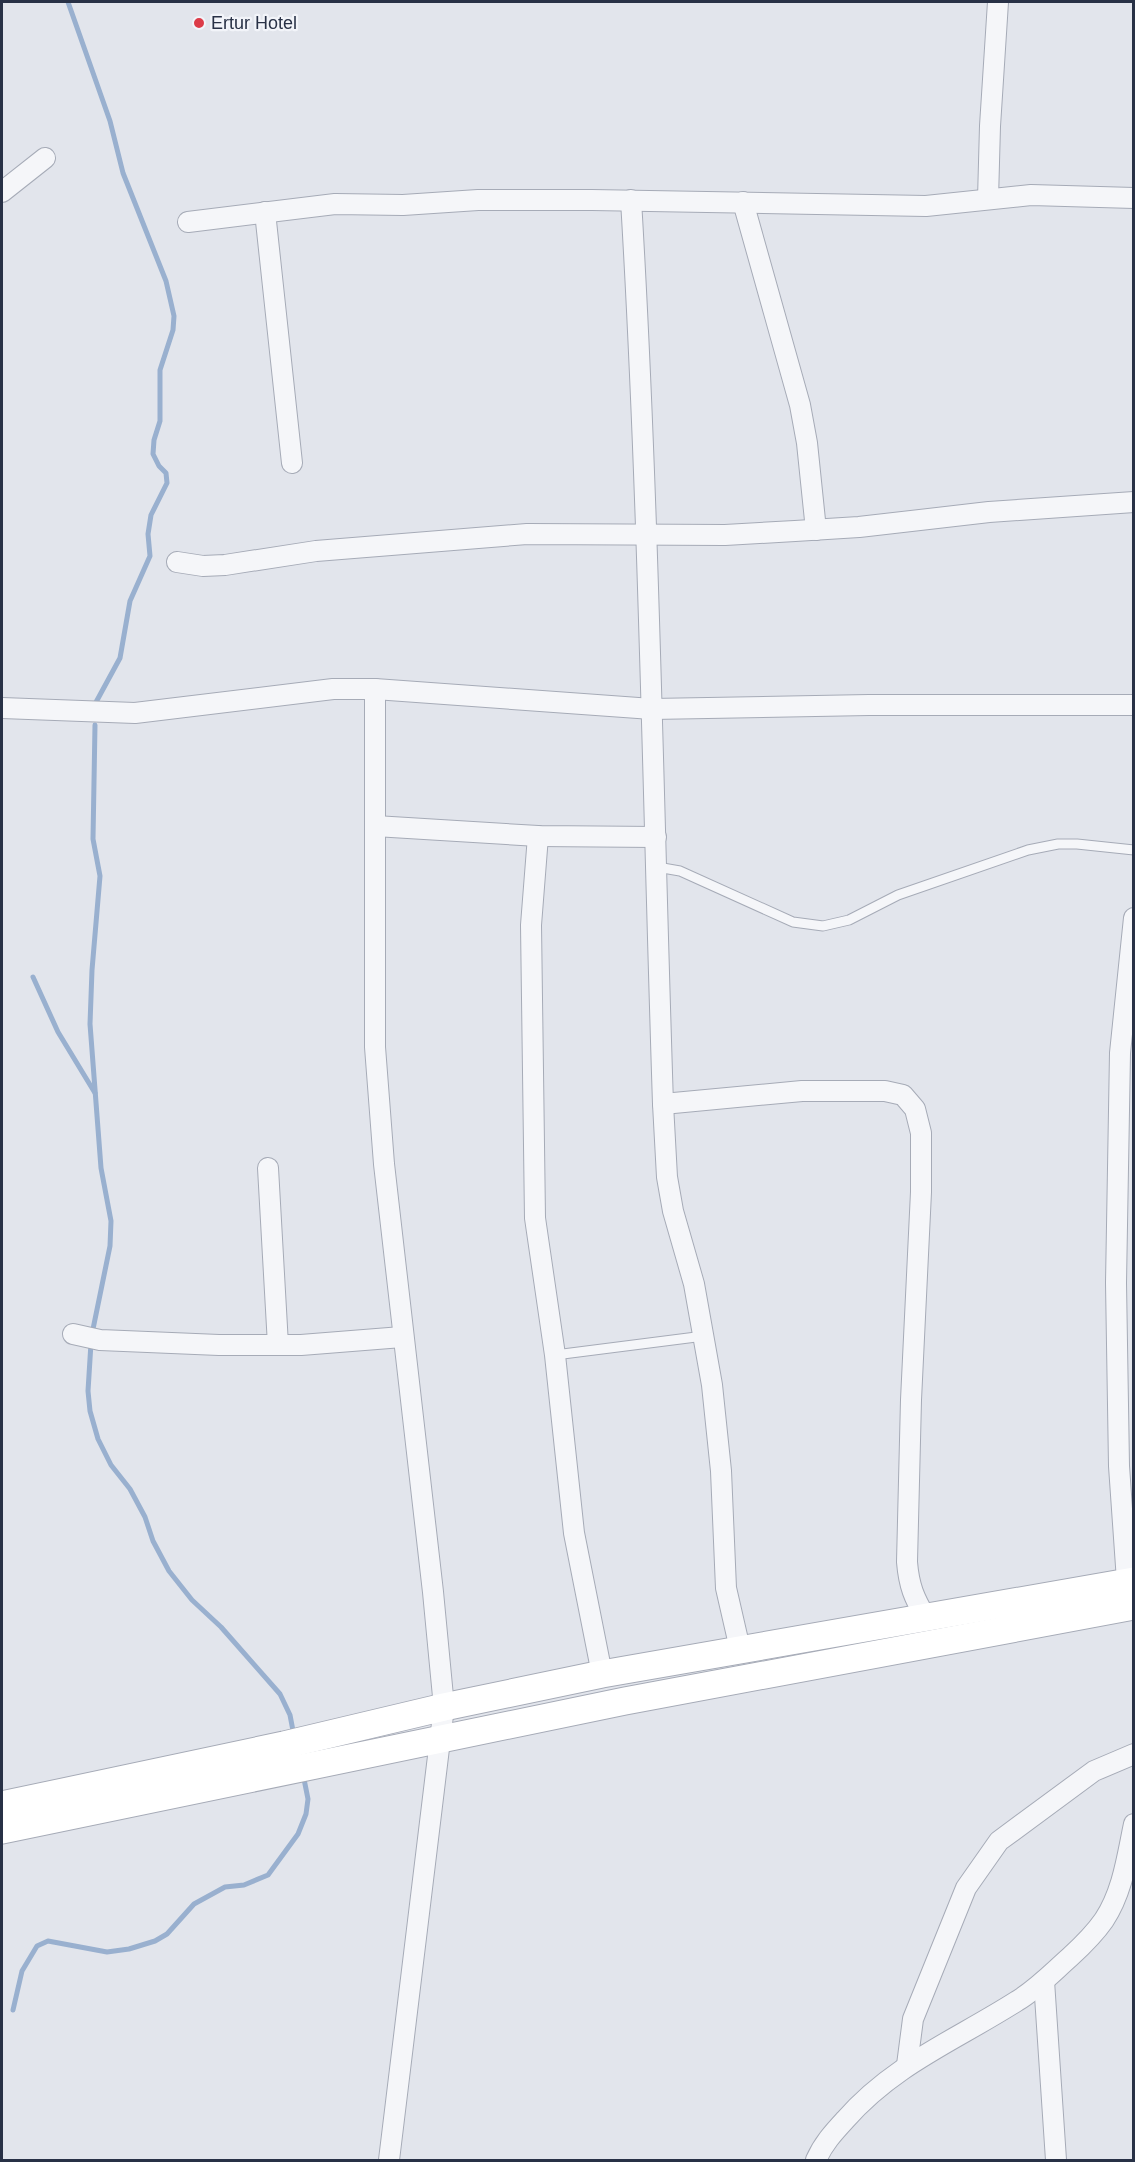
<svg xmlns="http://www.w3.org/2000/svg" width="1135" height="2162" font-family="Helvetica,sans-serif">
<rect width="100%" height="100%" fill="#e2e5ec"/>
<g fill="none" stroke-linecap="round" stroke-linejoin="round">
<g stroke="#99b0cf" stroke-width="5">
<polyline points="68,2 110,121 123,173 166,281 174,316 173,330 160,370 160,421 154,440 153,454 159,466 166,473 167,483 151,515 148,534 150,556 130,601 120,658 95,704"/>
<polyline points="33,977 58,1032 95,1093"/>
<polyline points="92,1334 110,1246 111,1221 101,1168 90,1024 92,970 100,876 93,839 95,725"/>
<polyline points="91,1343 88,1391 90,1411 98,1439 111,1465 130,1489 145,1517 153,1541 169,1571 192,1600 221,1627 280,1694 290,1715 294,1736"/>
<polyline points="13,2010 22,1971 37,1946 48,1941 107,1952 129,1949 155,1941 167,1934 194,1904 225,1887 244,1885 268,1875 298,1834 306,1814 308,1799 303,1774"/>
</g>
<g stroke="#a6abb7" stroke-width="11">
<g id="lane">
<polyline points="657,867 680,871 793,922 823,926 849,920 898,895 1028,850 1058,844 1077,844 1134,850"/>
<polyline points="555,1355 704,1336"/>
</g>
</g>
<g stroke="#a6abb7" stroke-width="22">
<g id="street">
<polyline points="2,192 45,158"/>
<polyline points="988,199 990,126 998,2"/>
<path d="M631 200C649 501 653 802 663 1104L667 1177 673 1211 694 1284 712 1385 721 1471 726 1588 740 1649"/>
<polyline points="743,202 800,405 807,443 816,530"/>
<polyline points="265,212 292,463"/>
<polyline points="188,222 335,204 403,205 478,200 592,200 926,206 1031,195 1134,198"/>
<polyline points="177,562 203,566 225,565 316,551 527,534 725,535 795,531 859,527 989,512 1134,502"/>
<polyline points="375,689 375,1047 384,1164 433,1592 444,1707 389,2160"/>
<polyline points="2,708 135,713 333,689 375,689 652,709 869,705 1134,705"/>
<polyline points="375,826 538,836 656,837"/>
<polyline points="538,836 531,925 535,1218 555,1355 574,1533 602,1674"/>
<path d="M663 1104 802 1091H885L903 1095 915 1109 921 1133V1192L911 1400 907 1562C909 1586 914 1598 926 1618"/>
<polyline points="268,1168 278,1345"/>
<polyline points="73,1334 100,1340 219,1345 301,1345 402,1337"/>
<polyline points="1128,1595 1119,1466 1116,1283 1120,1053 1134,918"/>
<polyline points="1044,1981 1056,2160"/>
<polyline points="907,2065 913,2019 966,1888 999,1841 1094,1771 1134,1754"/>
<path d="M816 2160C823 2144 833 2133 845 2120 894 2064 956 2040 1017 2001 1037 1989 1053 1972 1070 1957 1082 1946 1095 1933 1104 1920 1123 1891 1127 1857 1134 1824"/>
</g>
</g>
<g stroke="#a6abb7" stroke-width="29">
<g id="secondary">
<polyline points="2,1805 284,1745 444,1707 602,1674 1134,1581"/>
<polyline points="2,1830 625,1701 1134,1606"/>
</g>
</g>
<use href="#lane" stroke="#f5f6f9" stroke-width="9"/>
<use href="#street" stroke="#f5f6f9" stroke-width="20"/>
<use href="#secondary" stroke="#fff" stroke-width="27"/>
</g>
<circle fill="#dc3b48" stroke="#f2f4f9" stroke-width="2" cx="199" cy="23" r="6"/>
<g text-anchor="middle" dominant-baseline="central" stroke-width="4.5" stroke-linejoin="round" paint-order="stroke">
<g font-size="18" fill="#283146" stroke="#f2f4f9" text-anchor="start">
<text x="211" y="23">Ertur Hotel</text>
</g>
</g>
<rect width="1135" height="2162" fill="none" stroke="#283146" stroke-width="6"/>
</svg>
